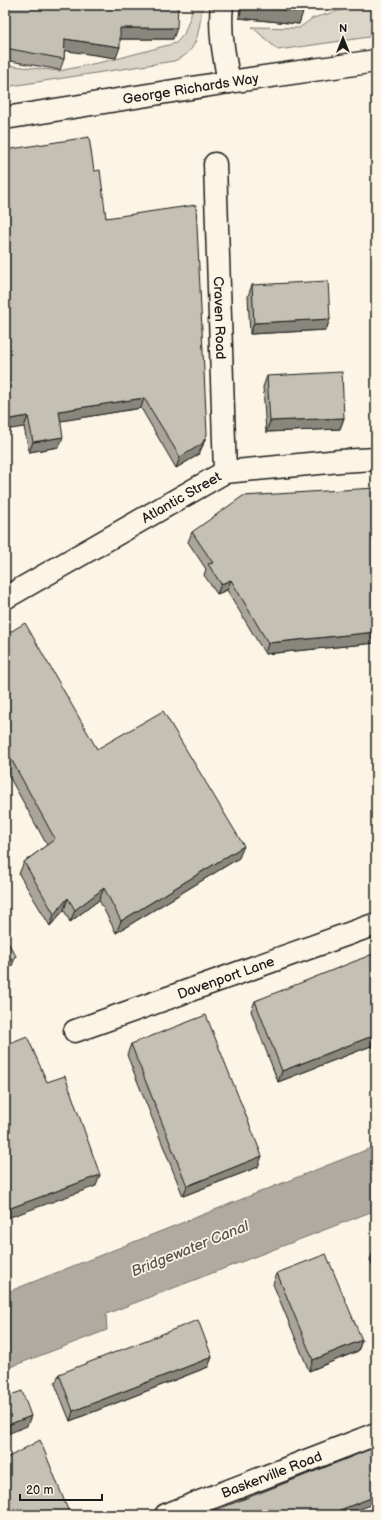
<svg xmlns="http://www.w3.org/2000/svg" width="381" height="1520" font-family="'Balsamiq Sans',sans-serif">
<rect width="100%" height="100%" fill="#fcf5e5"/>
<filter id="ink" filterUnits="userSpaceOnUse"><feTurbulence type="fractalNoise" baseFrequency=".025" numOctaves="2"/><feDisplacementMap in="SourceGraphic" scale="8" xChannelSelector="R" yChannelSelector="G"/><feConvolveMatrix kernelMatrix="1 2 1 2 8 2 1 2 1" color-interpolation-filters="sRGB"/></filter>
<g filter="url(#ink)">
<g fill="#dbd5c8" stroke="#7c7872">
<path d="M192 5H203C198 29 200 52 174 61L5 87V65L59 71 116 59 176 43 184 34 191 15Z"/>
<polygon points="360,5 376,5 376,36 278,50 252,27 299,28 313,18"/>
</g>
<polygon fill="#b0aba1" stroke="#75726c" points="376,1146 376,1210 106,1314 107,1330 5,1369 5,1293"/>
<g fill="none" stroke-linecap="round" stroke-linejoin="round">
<g stroke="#1c1c1c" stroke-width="25">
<g id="street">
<path id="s1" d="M215 164 225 472"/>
<path id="s2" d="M75 1031 376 924"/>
<path id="s3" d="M166 1515 376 1434"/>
</g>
</g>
<g stroke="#1c1c1c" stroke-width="25">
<g id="secondary">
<path d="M222 5C219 31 224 56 229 82"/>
<path id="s4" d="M5 118 229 82 376 61"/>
<path id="s5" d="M5 598 225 472 340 461 376 459"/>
</g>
</g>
<use href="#street" stroke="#fcf5e5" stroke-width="22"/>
<use href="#secondary" stroke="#fcf5e5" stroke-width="22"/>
</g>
<g fill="#a9a59a" stroke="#1c1c1c">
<polygon points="5,5 178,5 173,39 120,39 116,58 64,50 64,59 60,70 5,60"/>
<polygon points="240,5 304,5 299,24 239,18"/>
<polygon points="94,171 106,218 203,445 198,455 176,468 141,408 60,421 59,447 29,452 24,427"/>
<polygon points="252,285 330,319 326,330 250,334 248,296"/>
<polygon points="267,376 344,418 340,429 266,432 263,387"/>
<polygon points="376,522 376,643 265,654 227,590 217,594 204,575 206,569 188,542 192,532"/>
<polygon points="5,635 97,749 239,858 116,933 99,900 70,922 64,910 50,926 19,874 24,862 47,845 5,769"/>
<polygon points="376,962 376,1059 371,1046 278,1082 251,1011 255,1001"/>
<polygon points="131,1044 258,1167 183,1196 127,1055"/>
<polygon points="376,1249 376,1274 370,1260 374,1250"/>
<polygon points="277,1273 362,1340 358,1351 309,1371 273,1284"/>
<polygon points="212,1357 208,1367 70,1421 55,1384 59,1374"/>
</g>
<g fill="#89867d" stroke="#1c1c1c">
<polygon points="243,5 303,12 299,24 239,18"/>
<polygon points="120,28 177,28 173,39 116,39"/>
<polygon points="65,39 120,47 116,58 61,50"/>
<polygon points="330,319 326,330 250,334 254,323"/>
<polygon points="144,398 141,408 55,422 59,411"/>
<polygon points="28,416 24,427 5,430 5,420"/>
<polygon points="344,418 340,429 266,432 270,421"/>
<polygon points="207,434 203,445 198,455 176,468 180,457"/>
<polygon points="63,437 59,447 29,452 33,442"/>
<polygon points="231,580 227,590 217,594 221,584"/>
<polygon points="376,632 376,643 265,654 268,643"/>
<polygon points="244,846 239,858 116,933 121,921"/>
<polygon points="104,888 99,900 70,922 75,910"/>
<polygon points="68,898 64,910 50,926 54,914"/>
<polygon points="16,956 11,968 5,973 5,964"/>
<polygon points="375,1035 371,1046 278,1082 282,1071"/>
<polygon points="262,1156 258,1167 183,1196 187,1186"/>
<polygon points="100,1175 96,1186 5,1219 5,1210"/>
<polygon points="362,1340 358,1351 309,1371 313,1360"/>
<polygon points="212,1357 208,1367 70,1421 73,1411"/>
<polygon points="31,1416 27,1426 5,1435 5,1426"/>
<polygon points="376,1496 376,1503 345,1515 327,1515"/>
</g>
<g fill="#c4c0b3" stroke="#1c1c1c">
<polygon points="6,5 178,5 177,28 120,28 120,47 65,39 64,59 5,48"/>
<polygon points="243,5 304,5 303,12"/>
<polygon points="89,137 94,171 100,170 106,218 196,205 207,434 202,444 180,457 144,398 59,411 63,437 33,442 28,416 5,420 5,150"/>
<polygon points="328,281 330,319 254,323 252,285"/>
<polygon points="342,372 344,418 270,421 267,376"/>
<polygon points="375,488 376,522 376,632 268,643 231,580 221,584 208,564 213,563 192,532 243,496"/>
<polygon points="25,623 97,749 163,711 244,846 121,921 104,888 75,910 68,898 54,914 24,862 55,839 5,748 5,635"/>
<polygon points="5,938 16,956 5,964"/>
<polygon points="373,954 376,962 376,1038 375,1035 282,1071 255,1001"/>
<polygon points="206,1015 262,1156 187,1186 131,1044"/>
<polygon points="27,1036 47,1082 65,1076 100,1175 5,1210 5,1045"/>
<polygon points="326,1254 362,1340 313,1360 277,1273"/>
<polygon points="198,1320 212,1357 73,1411 59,1374"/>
<polygon points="22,1391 31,1416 5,1426 5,1397"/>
<polygon points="40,1440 70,1515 5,1515 5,1459"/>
<polygon points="376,1447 376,1496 327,1515 203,1515 298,1478"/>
</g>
</g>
<g text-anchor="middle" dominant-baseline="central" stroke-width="3.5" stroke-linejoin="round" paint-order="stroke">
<g font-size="14" fill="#1c1c1c" stroke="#fcf5e5">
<text stroke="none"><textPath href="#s4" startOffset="188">George Richards Way</textPath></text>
<text stroke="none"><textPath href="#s1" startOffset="154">Craven Road</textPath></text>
<text stroke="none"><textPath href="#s5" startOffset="203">Atlantic Street</textPath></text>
<text stroke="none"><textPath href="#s2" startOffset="160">Davenport Lane</textPath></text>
<text stroke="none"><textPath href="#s3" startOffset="113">Baskerville Road</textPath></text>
</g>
<g font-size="15" font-style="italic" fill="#575551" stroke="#fcf5e5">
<text transform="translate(190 1249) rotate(-22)">Bridgewater Canal</text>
</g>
</g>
<rect width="381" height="1520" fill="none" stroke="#fcf5e5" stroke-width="20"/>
<rect x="10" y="10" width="361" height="1500" fill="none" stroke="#1c1c1c" stroke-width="1.5" filter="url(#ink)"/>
<g transform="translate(343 38)" stroke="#fcf5e5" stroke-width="3" paint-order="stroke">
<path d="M0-3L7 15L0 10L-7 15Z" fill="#1c1c1c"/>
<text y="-6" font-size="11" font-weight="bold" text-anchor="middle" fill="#1c1c1c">N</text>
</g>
<path d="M20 1494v6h82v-6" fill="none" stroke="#1c1c1c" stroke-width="2"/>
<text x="26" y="1494" font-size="12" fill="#1c1c1c" stroke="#fcf5e5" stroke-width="3" paint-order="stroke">20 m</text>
</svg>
